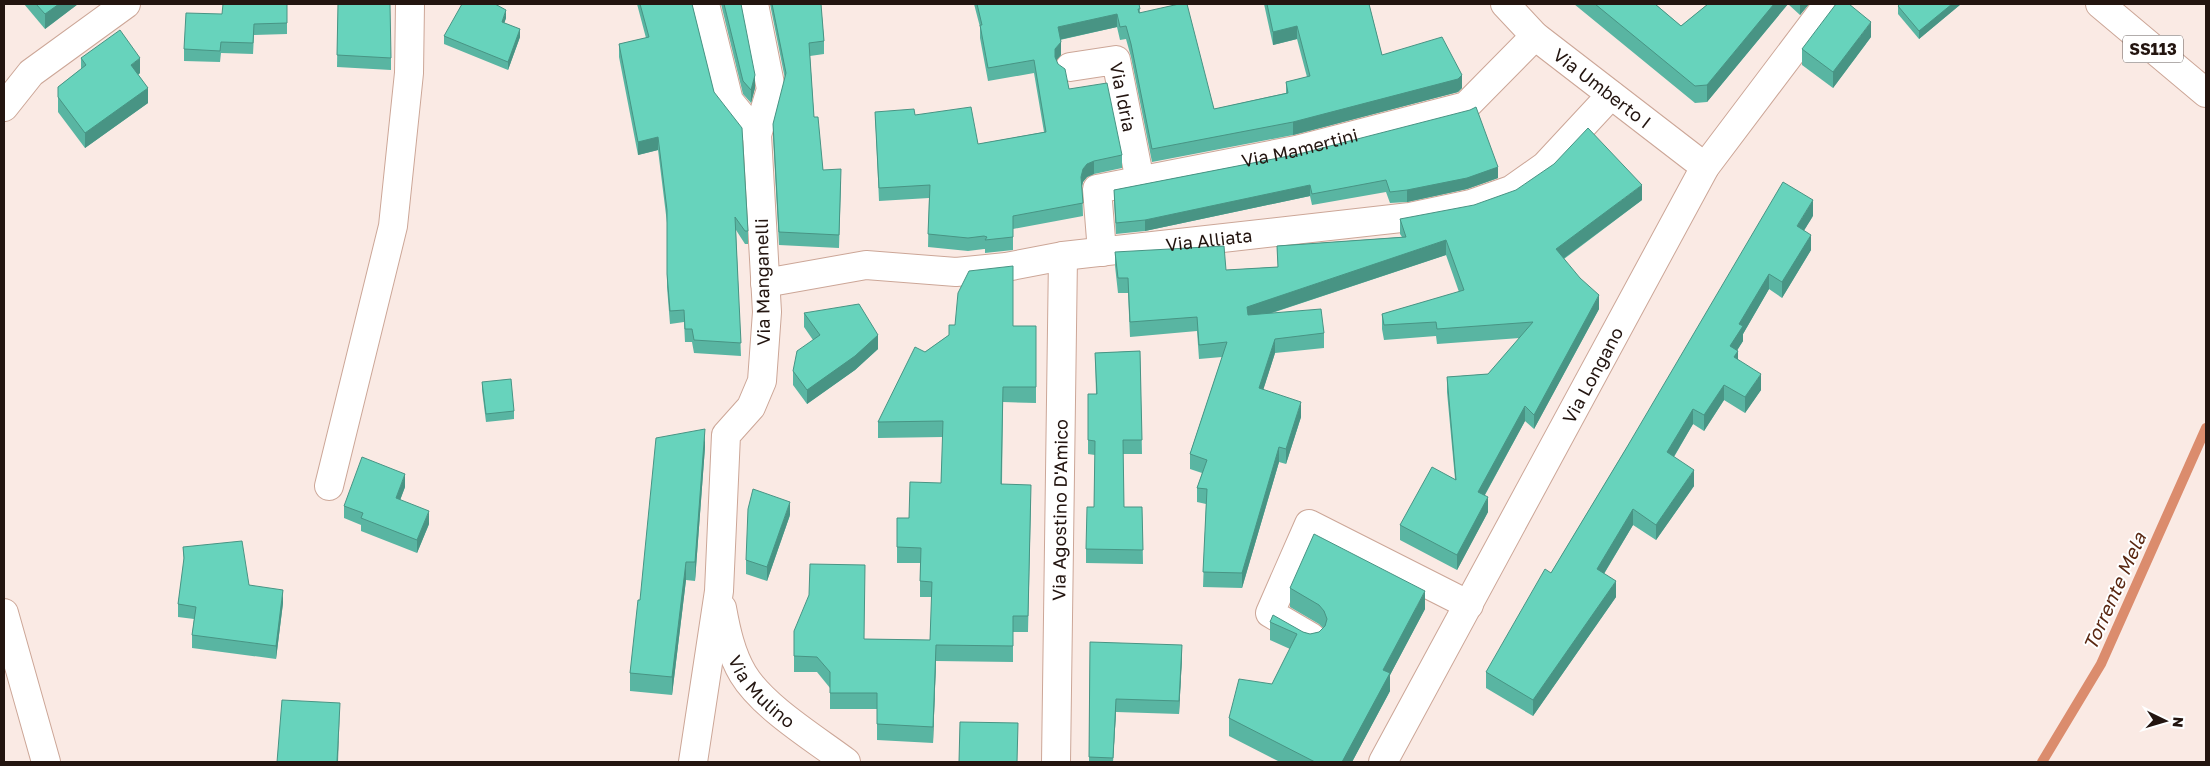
<svg xmlns="http://www.w3.org/2000/svg" width="2210" height="766" font-family="'Golos Text',sans-serif">
<rect width="100%" height="100%" fill="#faeae4"/>
<g fill="none" stroke-linecap="round" stroke-linejoin="round">
<polyline stroke="#db8c6d" stroke-width="10" points="2042,762 2101,664 2206,428"/>
<g stroke="#cca697" stroke-width="30">
<g id="minor">
<polyline points="754,4 771,89 757,135"/>
<path id="s1" d="M1505 4 1535 36 1705 167"/>
<path id="s2" d="M1070 67 1116 60 1140 181"/>
<polyline points="4,107 31,73 126,4"/>
<path id="s3" d="M1102 252 1097 189 1296 150 1466 106 1535 36"/>
<path id="s4" d="M765 283 866 265 956 272 1006 267 1063 256 1410 217 1471 204 1511 190 1545 166 1611 95"/>
<polyline points="329,486 393,226 409,73 410,4"/>
<path id="s5" d="M722 608C726 630 731 654 743 674 763 707 814 738 846 762"/>
<polyline points="4,613 46,762"/>
<polyline points="1311,637 1270,613 1309,524 1469,605"/>
<polyline points="693,762 719,591 726,435 751,407 762,381 767,312 757,135 729,101 705,4"/>
<path id="s6" d="M1056 762 1063 256"/>
<path id="s7" d="M1383 762 1705 167 1828 4"/>
</g>
</g>
<g stroke="#cca697" stroke-width="30">
<polyline id="major" points="2100,4 2206,93"/>
</g>
<use href="#minor" stroke="#fff" stroke-width="28"/>
<use href="#major" stroke="#fff" stroke-width="28"/>
</g>
<g fill="#59b5a2">
<polygon points="24,4 78,4 45,29"/>
<polygon points="287,4 287,34 254,35 253,54 221,53 220,62 184,61 184,49 222,14"/>
<polygon points="338,4 391,58 391,70 337,67"/>
<polygon points="637,4 692,4 748,231 748,244 745,244 736,230 741,356 694,353 692,342 685,342 684,322 670,324 667,287 667,223 658,150 638,155 619,57 619,44 646,38"/>
<polygon points="721,4 741,4 755,88 751,103 743,94"/>
<polygon points="770,4 821,4 824,41 824,54 810,56 814,117 823,170 841,182 839,248 779,245 773,137 773,124 785,79"/>
<polygon points="974,4 1139,4 1140,12 1214,109 1286,93 1286,82 1307,77 1297,39 1273,45 1264,4 1369,4 1382,55 1462,88 1458,92 1293,135 1152,162 1131,57 1126,39 1120,40 1117,27 1060,40 1061,55 1056,60 1069,89 1122,155 1122,168 1094,174 1087,177 1083,182 1082,186 1083,216 1013,229 1013,250 985,253 985,249 984,249 968,251 928,247 929,198 879,201 875,112 915,115 978,144 1044,132 1034,73 988,81 980,38 980,27"/>
<polygon points="1574,4 1655,4 1681,26 1708,4 1809,4 1800,15 1788,4 1707,102 1695,103"/>
<polygon points="1900,4 1961,4 1919,39 1898,14 1898,6"/>
<polygon points="506,18 504,23 520,37 508,70 444,44 444,36"/>
<polygon points="1871,37 1833,88 1802,65 1802,49"/>
<polygon points="81,58 140,73 138,75 148,103 85,148 58,112 58,87 81,69"/>
<polygon points="1299,154 1498,178 1467,189 1407,202 1390,203 1386,192 1312,205 1310,196 1145,231 1116,234 1114,202 1114,190"/>
<polygon points="1642,200 1564,259 1599,309 1534,429 1525,421 1485,495 1488,512 1457,570 1400,540 1400,525 1455,479 1447,392 1447,377 1488,374 1520,338 1437,344 1436,336 1384,340 1382,329 1382,314 1459,292 1446,255 1272,313 1324,333 1324,348 1275,353 1263,390 1301,417 1286,464 1279,462 1242,588 1203,587 1206,504 1197,502 1197,488 1202,473 1190,469 1190,454 1222,357 1199,359 1197,331 1130,337 1128,293 1118,293 1115,266 1115,252 1226,270 1278,267 1277,246 1402,237 1400,234 1400,219"/>
<polygon points="1813,216 1804,230 1811,250 1782,298 1769,289 1743,334 1743,341 1737,350 1738,360 1761,390 1745,413 1724,400 1704,431 1693,424 1674,457 1694,486 1656,540 1633,525 1604,574 1616,597 1533,716 1486,688 1486,672 1551,573 1627,447"/>
<polygon points="804,313 878,349 855,370 807,404 793,385 793,371 813,340 804,327"/>
<polygon points="1013,326 1036,326 1036,403 1003,402 1002,484 1031,500 1028,632 1013,632 1013,662 936,661 933,743 877,740 877,709 830,709 830,688 817,672 794,672 794,631 864,639 930,640 932,597 920,597 920,563 897,563 897,547 909,518 941,483 943,437 878,438 878,422 925,352 949,335"/>
<polygon points="1140,351 1142,454 1123,454 1124,507 1142,507 1143,564 1086,563 1086,549 1094,507 1095,455 1088,454 1088,394 1096,394 1095,353"/>
<polygon points="482,382 514,411 514,419 486,422 482,390"/>
<polygon points="705,447 695,581 686,580 672,695 630,691 630,673 640,600"/>
<polygon points="405,487 400,500 429,524 417,553 361,531 361,525 344,518 344,506"/>
<polygon points="790,515 767,581 746,574 746,560"/>
<polygon points="183,547 249,585 283,603 276,659 192,648 192,635 194,619 178,617 178,604 184,563"/>
<polygon points="1290,588 1425,609 1390,675 1390,691 1352,762 1280,762 1229,736 1229,718 1272,684 1290,649 1270,640 1270,622 1310,634 1319,632 1323,628 1319,624 1290,607"/>
<polygon points="1090,642 1182,657 1179,714 1116,712 1113,762 1089,762"/>
</g>
<g fill="#489484">
<polygon points="59,4 78,4 45,29 45,14"/>
<polygon points="1774,4 1788,4 1707,102 1707,85"/>
<polygon points="1800,4 1809,4 1800,15"/>
<polygon points="1952,4 1961,4 1919,39 1919,31"/>
<polygon points="506,10 506,18 502,30 502,22"/>
<polygon points="1117,14 1117,27 1058,40 1058,27"/>
<polygon points="1871,22 1871,37 1833,88 1833,72"/>
<polygon points="1297,26 1297,39 1273,45 1273,32"/>
<polygon points="520,29 520,37 508,70 508,62"/>
<polygon points="1061,42 1061,55 1055,62 1055,49"/>
<polygon points="140,58 140,73 131,80 131,65"/>
<polygon points="755,75 755,88 751,103 751,90"/>
<polygon points="1462,75 1462,88 1458,92 1293,135 1293,122"/>
<polygon points="148,88 148,103 85,148 85,133"/>
<polygon points="658,137 658,150 638,155 638,142"/>
<polygon points="1094,161 1094,174 1087,177 1083,182 1081,190 1081,177 1083,169 1087,164"/>
<polygon points="1498,167 1498,178 1467,189 1407,202 1407,190"/>
<polygon points="1310,185 1310,196 1145,231 1145,220"/>
<polygon points="1642,185 1642,200 1556,264 1556,249"/>
<polygon points="1813,200 1813,216 1797,242 1797,226"/>
<polygon points="1811,235 1811,250 1782,298 1782,282"/>
<polygon points="1446,240 1446,255 1247,321 1247,307"/>
<polygon points="1769,274 1769,289 1743,334 1743,341 1730,362 1730,346 1739,324"/>
<polygon points="1599,295 1599,309 1534,429 1534,415"/>
<polygon points="878,335 878,349 855,370 807,404 807,390"/>
<polygon points="1275,339 1275,353 1259,403 1259,388"/>
<polygon points="1738,351 1738,366 1734,357"/>
<polygon points="1761,374 1761,390 1745,413 1745,397"/>
<polygon points="1724,385 1724,400 1704,431 1704,415"/>
<polygon points="1301,402 1301,417 1286,464 1286,449"/>
<polygon points="1525,406 1525,421 1478,507 1478,492"/>
<polygon points="1693,409 1693,424 1667,468 1667,452"/>
<polygon points="705,429 705,447 695,581 695,562"/>
<polygon points="1279,447 1279,462 1242,588 1242,573"/>
<polygon points="1694,470 1694,486 1656,540 1656,525"/>
<polygon points="405,474 405,487 396,511 396,498"/>
<polygon points="1488,497 1488,512 1457,570 1457,555"/>
<polygon points="790,502 790,515 767,581 767,567"/>
<polygon points="1633,509 1633,525 1597,585 1597,569"/>
<polygon points="429,511 429,524 417,553 417,540"/>
<polygon points="686,562 686,580 672,695 672,677"/>
<polygon points="1616,581 1616,597 1533,716 1533,700"/>
<polygon points="283,590 283,603 276,659 276,646"/>
<polygon points="1425,591 1425,609 1390,675 1390,691 1352,762 1342,762 1383,670"/>
<polygon points="936,645 936,661 933,743 933,727"/>
<polygon points="1182,645 1182,657 1179,714 1179,701"/>
<polygon points="1116,699 1116,712 1113,762"/>
<polygon points="340,703 338,762 337,762"/>
</g>
<g fill="#67d3bc" stroke="#489484">
<polygon points="36,4 59,4 45,14"/>
<polygon points="223,4 287,4 287,23 254,24 253,43 221,42 220,51 184,49 186,13 222,14"/>
<polygon points="338,4 390,4 391,58 337,55"/>
<polygon points="462,4 495,4 506,10 502,22 520,29 508,62 444,36"/>
<polygon points="640,4 692,4 714,92 742,128 748,231 745,231 735,217 741,343 694,340 692,329 685,329 684,310 670,311 667,274 667,210 658,137 638,142 619,44 649,37"/>
<polygon points="724,4 741,4 755,75 751,90 743,81"/>
<polygon points="772,4 821,4 824,41 809,43 814,117 818,117 823,170 841,169 839,235 779,232 773,124 786,73"/>
<polygon points="977,4 1139,4 1140,9 1138,9 1139,13 1179,4 1187,4 1214,109 1288,93 1286,82 1310,76 1297,26 1273,32 1267,4 1369,4 1382,55 1442,37 1462,75 1458,79 1293,122 1152,149 1131,44 1126,26 1120,27 1117,14 1058,27 1061,42 1055,49 1055,57 1058,64 1065,69 1069,89 1107,83 1122,155 1094,161 1087,164 1083,169 1081,177 1083,203 1013,216 1013,237 985,240 987,237 984,236 968,238 928,234 930,185 879,188 875,112 914,109 915,115 971,107 978,144 1046,132 1034,60 988,68 980,25 982,25"/>
<polygon points="1595,4 1655,4 1681,26 1708,4 1774,4 1707,85 1695,86"/>
<polygon points="1836,4 1849,4 1871,22 1833,72 1802,49"/>
<polygon points="1900,4 1952,4 1919,31 1898,6"/>
<polygon points="120,30 140,58 131,65 148,88 85,133 58,97 58,87 86,65 81,58"/>
<polygon points="1476,107 1498,167 1467,178 1407,190 1390,192 1386,180 1312,194 1310,185 1145,220 1116,223 1114,190 1299,154 1470,110"/>
<polygon points="1588,128 1642,185 1556,249 1580,278 1599,295 1534,415 1525,406 1478,492 1488,497 1457,555 1400,525 1432,467 1456,480 1447,377 1488,374 1533,322 1437,329 1436,322 1384,325 1382,314 1464,290 1446,240 1247,307 1248,315 1321,309 1324,333 1275,339 1259,388 1301,402 1286,449 1279,447 1242,573 1203,572 1207,489 1197,488 1207,460 1190,454 1227,342 1199,345 1197,317 1130,322 1128,278 1118,278 1115,252 1224,246 1226,270 1278,267 1277,246 1406,237 1400,219 1474,205 1516,190 1554,164"/>
<polygon points="1783,182 1813,200 1797,226 1811,235 1782,282 1769,274 1739,324 1743,326 1730,346 1738,351 1734,357 1761,374 1745,397 1724,385 1704,415 1693,409 1667,452 1694,470 1656,525 1633,509 1597,569 1616,581 1533,700 1486,672 1545,569 1551,573 1627,447"/>
<polygon points="1013,266 1013,326 1036,326 1036,387 1003,387 1001,484 1031,485 1028,616 1013,616 1013,646 936,645 933,727 877,724 877,693 830,693 830,672 817,657 794,656 794,631 809,595 810,564 865,565 864,639 930,640 932,582 920,581 921,548 897,547 897,518 909,518 910,482 941,483 943,421 878,422 915,347 925,352 949,335 949,325 955,325 958,293 969,271"/>
<polygon points="859,304 878,335 855,356 807,390 793,371 797,351 820,335 804,313"/>
<polygon points="1140,351 1142,440 1123,440 1124,507 1142,507 1143,550 1086,549 1087,507 1094,507 1095,441 1088,440 1088,394 1097,394 1095,353"/>
<polygon points="511,379 514,411 486,414 482,382"/>
<polygon points="705,429 695,562 686,562 672,677 630,673 638,600 640,600 656,438"/>
<polygon points="362,457 405,474 396,498 429,511 417,540 361,518 363,513 344,506"/>
<polygon points="753,489 790,502 767,567 746,560 748,509"/>
<polygon points="1314,534 1425,591 1383,670 1390,673 1342,762 1315,762 1229,718 1239,679 1272,684 1297,634 1270,622 1273,615 1303,632 1310,634 1319,632 1325,626 1327,619 1324,611 1319,605 1290,588"/>
<polygon points="242,541 249,585 283,590 276,646 192,635 196,607 178,604 184,558 183,547"/>
<polygon points="1090,642 1182,645 1179,701 1116,699 1113,758 1089,757"/>
<polygon points="282,700 340,703 337,762 277,762"/>
<polygon points="960,722 1018,723 1017,762 959,762"/>
</g>
<g text-anchor="middle" dominant-baseline="central" stroke-width="4" stroke-linejoin="round" paint-order="stroke">
<rect fill="#fff" stroke="#655b58" stroke-width="1" x="2123" y="35.5" width="60" height="27" rx="4"/>
<g font-size="16" font-weight="bold" fill="#231510">
<text x="2153" y="49">SS113</text>
</g>
<g font-size="18" fill="#231510" stroke="#fff">
<text stroke="none"><textPath href="#s1" startOffset="129">Via Umberto I</textPath></text>
<text stroke="none"><textPath href="#s2" startOffset="84">Via Idria</textPath></text>
<text stroke="none"><textPath href="#s3" startOffset="270">Via Mamertini</textPath></text>
<text stroke="none"><textPath href="#s4" startOffset="448">Via Alliata</textPath></text>
<text transform="translate(762 282) rotate(-91)">Via Manganelli</text>
<text stroke="none"><textPath href="#s7" startOffset="440">Via Longano</textPath></text>
<text stroke="none"><textPath href="#s6" startOffset="252">Via Agostino D'Amico</textPath></text>
<text stroke="none"><textPath href="#s5" startOffset="95">Via Mulino</textPath></text>
</g>
<g font-size="19" font-style="italic" fill="#5a2812" stroke="#fff">
<text transform="translate(2114 591) rotate(-66)">Torrente Mela</text>
</g>
</g>
<rect width="2210" height="766" fill="none" stroke="#231510" stroke-width="10"/>
<g transform="translate(2165 721) rotate(95)" stroke="#ffffff" stroke-width="4" paint-order="stroke">
<path d="M0-4L9 19L0 12L-9 19Z" fill="#231510"/>
<text y="-8" font-size="14" font-weight="bold" text-anchor="middle" fill="#231510">N</text>
</g>
</svg>
